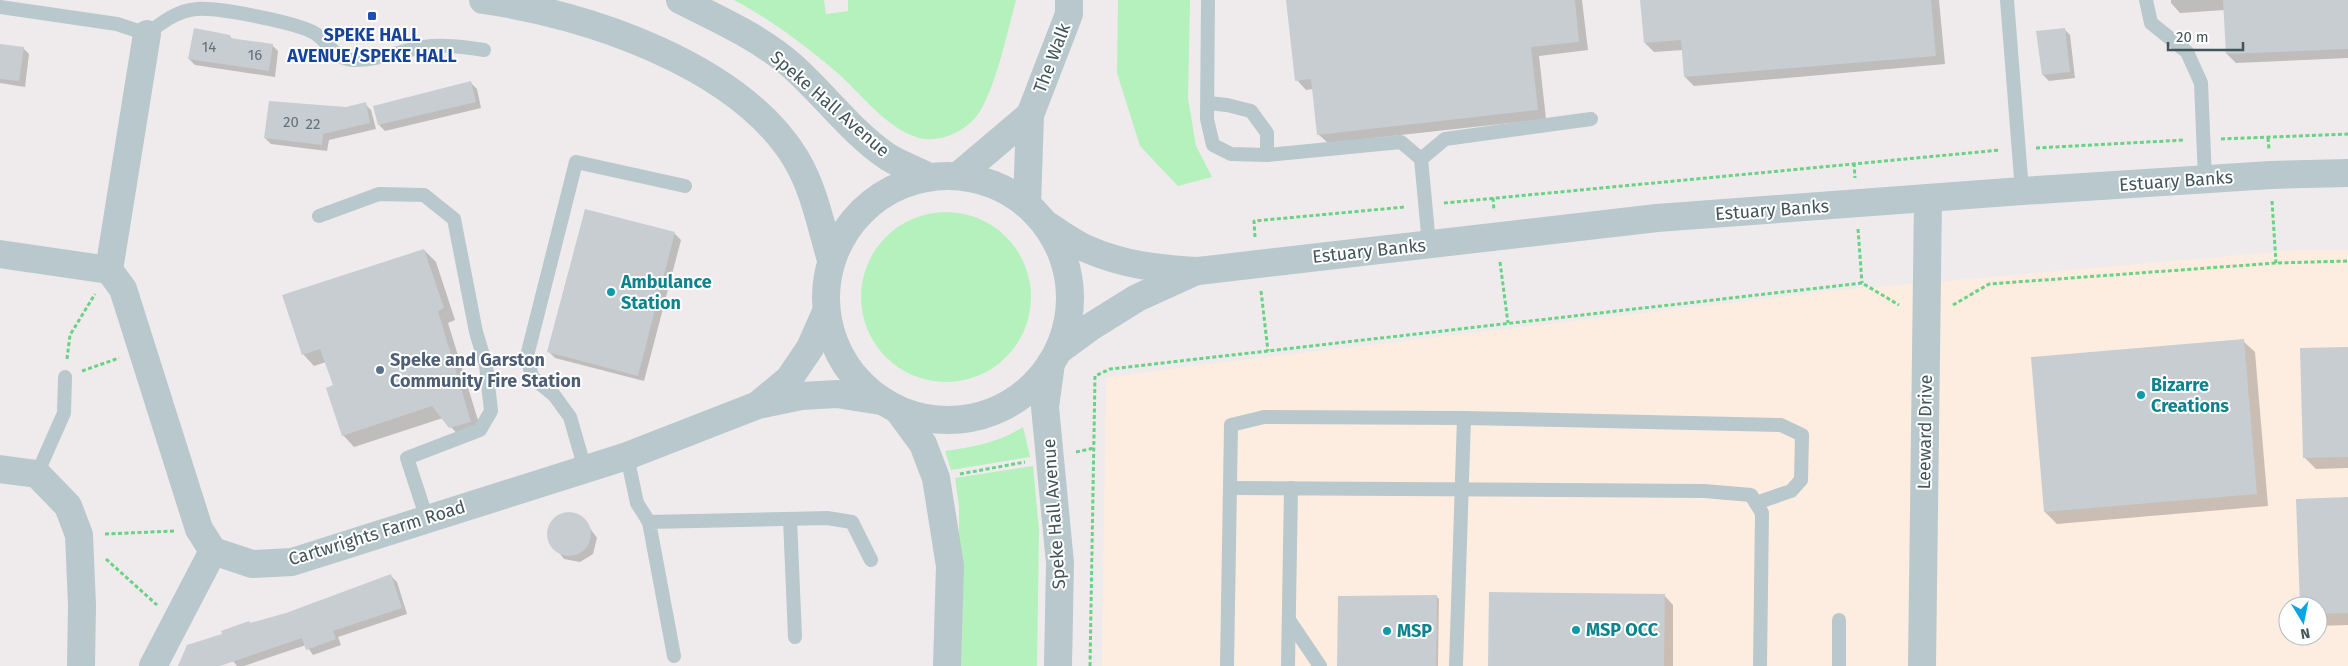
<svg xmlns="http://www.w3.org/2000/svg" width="2348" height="666" font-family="'Fira Sans',sans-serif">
<rect width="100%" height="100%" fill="#efebec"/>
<path fill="#fdede0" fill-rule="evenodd" d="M2300 250H2348V666H1102L1106 378 1208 364 1833 291ZM2288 606H2318V636H2288Z"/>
<g fill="#b4f1bc">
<path d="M734 0H824L826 14 848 11V0H1016C1008 29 994 97 975 118 961 134 936 144 916 137 885 127 859 91 834 70 803 44 770 19 734 0Z"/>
<polygon points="1118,0 1190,0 1188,98 1196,146 1212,177 1178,186 1140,146 1117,73"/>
<circle cx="946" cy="297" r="85"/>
<path d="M1023 427 1030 457 951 470 945 451C974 447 999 442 1023 427Z"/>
<polygon points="1033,466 1039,530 1037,666 958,666 959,506 955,478"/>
</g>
<g fill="#0003">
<polygon points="1288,0 1582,0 1588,50 1539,56 1546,119 1328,143 1318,134 1313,89 1306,90 1297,80"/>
<polygon points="1641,0 1939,0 1945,64 1694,86 1685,77 1683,50 1654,52 1645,43"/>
<polygon points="2171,0 2348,0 2348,58 2236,63 2227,54 2225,10 2180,13 2171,3"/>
<polygon points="2064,29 2070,35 2075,78 2049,81 2043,75"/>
<polygon points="230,36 233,40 272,45 278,51 275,77 195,65 189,59"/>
<polygon points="0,45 23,48 29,54 25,87 0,83"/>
<polygon points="471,83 477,89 481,108 385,131 379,125"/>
<polygon points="365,104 371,110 376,129 329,140 327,151 271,144 265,138 346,108"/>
<polygon points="586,210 675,234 681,240 644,381 555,358 549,352"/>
<polygon points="424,250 436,262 455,320 448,323 482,433 462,439 443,418 354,447 343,435 334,386 326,362 314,366 303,354"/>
<polygon points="2243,341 2255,352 2268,506 2057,524 2045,512 2032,358"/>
<polygon points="2348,348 2348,468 2316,469 2304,457"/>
<polygon points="2348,499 2348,625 2318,626 2318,606"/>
<polygon points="566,513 582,517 597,538 593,554 580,562 564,559 548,538 552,522"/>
<polygon points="391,576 397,582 407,614 338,637 341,645 313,655 306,645 244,666 237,666 233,661 250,625 286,614"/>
<polygon points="1664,595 1673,605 1673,666 1489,666"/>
<polygon points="1436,596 1439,599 1438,666 1339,666"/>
</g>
<g fill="#c7cdd1">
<polygon points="1286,0 1575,0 1579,42 1531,47 1538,110 1317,135 1311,79 1295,81"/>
<polygon points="1640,0 1931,0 1936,56 1684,77 1681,40 1644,43"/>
<polygon points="2223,0 2348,0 2348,49 2226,54"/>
<polygon points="194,28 230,35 230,38 273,44 269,71 188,59"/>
<polygon points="2065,28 2070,72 2042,75 2036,31"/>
<polygon points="0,44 24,47 19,81 0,79"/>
<polygon points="471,81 476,102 378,125 373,106"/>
<polygon points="269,101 346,107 366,102 370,123 323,134 322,145 264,138"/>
<polygon points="585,209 675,232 638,376 547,352"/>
<polygon points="424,249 444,308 438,311 471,422 449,428 432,406 342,436 326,388 333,385 320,349 302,355 282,295"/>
<polygon points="2244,339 2257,494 2044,512 2031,357"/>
<polygon points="2348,347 2348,457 2303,458 2300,348"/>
<polygon points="2348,497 2348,613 2318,614 2318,606 2300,606 2296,499"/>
<circle cx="569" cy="534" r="22"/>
<polygon points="391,574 402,608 333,631 336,639 306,650 302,638 220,666 178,666 187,645 222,634 221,631 249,621 250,623 286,613"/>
<polygon points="1489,592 1665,594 1664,666 1488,666"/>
<polygon points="1437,595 1436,666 1337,666 1338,596"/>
</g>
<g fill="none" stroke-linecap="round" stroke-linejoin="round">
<g stroke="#6ad284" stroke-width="3" stroke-dasharray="4 2.5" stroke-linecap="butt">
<polyline points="2268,138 2269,150"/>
<polyline points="2221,139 2348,134"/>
<polyline points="2036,148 2185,140"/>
<polyline points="1854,163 1855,178"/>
<polyline points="1493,198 1494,211"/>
<polyline points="2272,201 2276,263"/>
<polyline points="1444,203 2000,150"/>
<polyline points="1858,229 1862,283"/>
<polyline points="1255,237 1254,221 1405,207"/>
<polyline points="1500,262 1508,323"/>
<polyline points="1261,291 1268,351"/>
<polyline points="1953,305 1989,284 2276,263 2348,261"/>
<polyline points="67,359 70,335 95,294"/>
<polyline points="82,371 119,358"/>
<polyline points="1076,452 1094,448"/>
<polyline points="960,474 1025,462"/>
<polyline points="105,534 174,531"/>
<polyline points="106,559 157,605"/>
<polyline points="1090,666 1095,376 1110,369 1862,283 1899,305"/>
</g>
<g stroke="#b8c8cc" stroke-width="14">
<polyline points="1208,0 1207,119 1213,145 1231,154 1267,155 1401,142 1421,159 1429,244"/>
<polyline points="2007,0 2022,191"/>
<polyline points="2146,0 2151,23 2187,52 2201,83 2205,179"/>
<path d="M0 7 117 24 147 34C161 23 178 10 197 9 217 7 300 23 316 34 329 43 334 58 352 60 375 61 401 51 423 47 443 44 464 47 484 50"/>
<polyline points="1208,103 1227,105 1251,111 1267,133 1267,155"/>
<polyline points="1421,159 1445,139 1591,119"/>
<polyline points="319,216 379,194 424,195 454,219 476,332 486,365 491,411 480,430 407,458 427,519"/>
<polyline points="1464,418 1781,425 1802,435 1801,480 1791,491 1756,503"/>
<polyline points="627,456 637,503 649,522"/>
<polyline points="585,469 570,417 554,395 532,377 527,356 576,162 685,186"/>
<polyline points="37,474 64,413 65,377"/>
<polyline points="1230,488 1704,491 1751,495 1762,513 1760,666"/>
<polyline points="790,519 795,637"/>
<polyline points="1289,620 1320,666"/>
<polyline points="674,656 649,522 827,518 852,522 871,560"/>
<polyline points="1227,666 1231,425 1264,417 1464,418 1456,666"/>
<polyline points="1288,666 1291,488"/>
<polyline points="1839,666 1839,620"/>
</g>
<g stroke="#b8c8cc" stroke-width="28">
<polyline points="958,176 1030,115"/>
<polyline points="1027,205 1030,115 1069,14 1069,0"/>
<path d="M1047 225C1060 233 1073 243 1087 249 1123 265 1160 269 1198 271L1657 218 2022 191 2271 175 2348 173"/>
<polyline points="0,254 109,270 123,289 199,529 213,551 252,564 292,562 627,456 758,405 801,396 837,394 881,401"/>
<polyline points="109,270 147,34"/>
<polyline points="1058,351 1092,326 1137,298 1192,273"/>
<polyline points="759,404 789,379 810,348 826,312"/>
<polyline points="0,469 37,474 68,506 79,535 82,605 81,666"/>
<polyline points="153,666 213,551"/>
<polyline points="1922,666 1928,198"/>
</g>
<g stroke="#b8c8cc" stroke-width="28">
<path d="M483 0C586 14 739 65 796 159 814 189 821 226 831 260"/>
<path d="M680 0C718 19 759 37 791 65 823 93 854 135 888 157 901 165 916 170 929 177"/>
<circle cx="948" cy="298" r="122"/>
<polyline points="1051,363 1045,407 1060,563 1058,666"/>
<polyline points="898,410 923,444 936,478 950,566 947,666"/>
</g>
</g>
<rect fill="#1a4fb4" stroke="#fff" stroke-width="2" x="367" y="11" width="10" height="10" rx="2.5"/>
<g fill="#0f9aa8" stroke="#fff" stroke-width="2">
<circle cx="611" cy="292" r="5"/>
<circle cx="2141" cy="395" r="5"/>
<circle cx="1576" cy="630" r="5"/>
<circle cx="1387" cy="631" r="5"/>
</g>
<circle fill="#5c6f8a" stroke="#fff" stroke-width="2" cx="380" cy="370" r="5"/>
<g text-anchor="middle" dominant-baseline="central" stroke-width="4" stroke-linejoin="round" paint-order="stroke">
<g font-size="15" fill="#637378">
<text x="209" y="47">14</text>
<text x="255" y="55">16</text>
<text x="291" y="122">20</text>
<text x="313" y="124">22</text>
</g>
<g font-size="18" font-weight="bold" fill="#164399" stroke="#fff">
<text x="372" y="35">SPEKE HALL<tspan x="372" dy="21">AVENUE/SPEKE HALL</tspan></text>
</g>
<g font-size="18" fill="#42555a" stroke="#fff">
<text transform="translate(1052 58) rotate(-69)">The Walk</text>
<text transform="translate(830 104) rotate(41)">Speke Hall Avenue</text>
<text transform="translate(2176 181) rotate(-4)">Estuary Banks</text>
<text transform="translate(1772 210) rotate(-4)">Estuary Banks</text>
<text transform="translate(1369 251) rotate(-6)">Estuary Banks</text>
<text transform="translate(1925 432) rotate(-89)">Leeward Drive</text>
<text transform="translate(1054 514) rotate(-94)">Speke Hall Avenue</text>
<text transform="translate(377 533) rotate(-17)">Cartwrights Farm Road</text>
</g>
<g font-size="18" font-weight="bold" fill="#0d838f" stroke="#fff" text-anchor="start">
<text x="621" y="282">Ambulance<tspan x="621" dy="21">Station</tspan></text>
<text x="2151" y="385">Bizarre<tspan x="2151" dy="21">Creations</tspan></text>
<text x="1586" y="630">MSP OCC</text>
<text x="1397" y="631">MSP</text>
</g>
<g font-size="18" font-weight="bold" fill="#4e5e75" stroke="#fff" text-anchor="start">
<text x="390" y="360">Speke and Garston<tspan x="390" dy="21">Community Fire Station</tspan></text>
</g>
</g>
<g transform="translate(2303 621) rotate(170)"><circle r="24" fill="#ffffff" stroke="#b3bbbd"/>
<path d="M0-4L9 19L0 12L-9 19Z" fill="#0ba4e9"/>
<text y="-8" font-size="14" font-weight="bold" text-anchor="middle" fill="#42555a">N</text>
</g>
<path d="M2168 42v8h75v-8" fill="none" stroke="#42555a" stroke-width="2.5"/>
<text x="2176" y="42" font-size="15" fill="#42555a" stroke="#ffffff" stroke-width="4" paint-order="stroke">20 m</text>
</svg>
